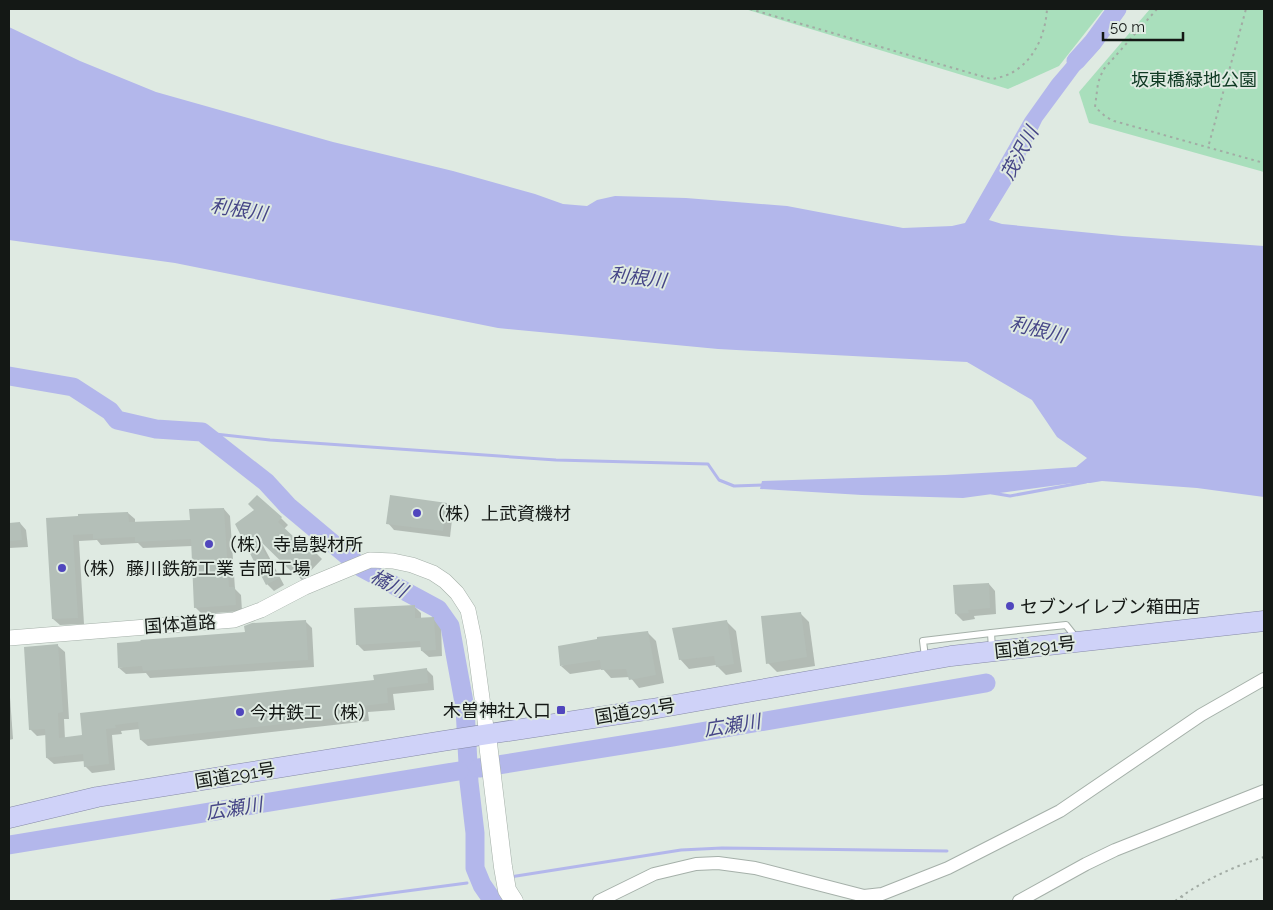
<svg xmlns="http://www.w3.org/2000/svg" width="1273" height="910" font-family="Raleway,'Noto Sans JP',sans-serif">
<rect width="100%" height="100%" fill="#dfeae2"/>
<g fill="#a9dfbc">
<polygon points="745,9 1104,9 1059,66 1008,89"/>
<polygon points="1150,9 1264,9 1264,172 1089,123 1079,92"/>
</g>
<polygon fill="#b3b7eb" points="9,27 80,61 156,92 333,142 453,171 535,194 563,204 587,206 597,200 615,196 686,198 787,206 903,228 952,226 965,223 1025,118 1052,80 1088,38 1100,48 1079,71 1042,121 1014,179 989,220 1002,224 1122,236 1264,246 1264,497 1197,488 1102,481 1090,483 1073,483 963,498 862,495 760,489 762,481 945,475 1019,471 1076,467 1087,458 1057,437 1032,400 967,362 718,349 498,328 175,263 9,240"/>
<g fill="#0003">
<polygon points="447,504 453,511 450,537 394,530 388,523"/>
<polygon points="224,509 230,516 235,589 241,595 242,611 202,614 195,607 192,546 143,548 138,543 101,545 97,540 79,541 84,624 60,625 53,619 48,520 128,513 135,519 135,523 191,521"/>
<polygon points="281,518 288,525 284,529 296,540 300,537 322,559 302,580 259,538 284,585 274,591 267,584 237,524"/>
<polygon points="20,523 26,530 28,547 9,548 9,524"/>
<polygon points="989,584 995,591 996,614 974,616 975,619 963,621 956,614"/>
<polygon points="414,606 421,613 421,619 434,618 441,625 442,656 429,657 422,651 422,647 364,651 357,644"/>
<polygon points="800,613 809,622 815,666 777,672 768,663"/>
<polygon points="305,621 312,628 314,667 150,678 146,673 126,674 119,668 246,634"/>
<polygon points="727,622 736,631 742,672 726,675 716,665 689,669 680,659"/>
<polygon points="648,633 656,641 664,683 639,688 630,677 611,678 603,669 570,674 561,666"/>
<polygon points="58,646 65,652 69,719 64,719 65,739 84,737 81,714 375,681 426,669 433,676 434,690 393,694 395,710 368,712 369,721 148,746 141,740 140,729 121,731 122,734 112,735 115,770 92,773 85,766 85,761 54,764 47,758 46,735 37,736 30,729"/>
<polygon points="9,683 13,739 9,740"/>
</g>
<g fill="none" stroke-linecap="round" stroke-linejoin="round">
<g stroke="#b3b7eb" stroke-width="3">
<polyline points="197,432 270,440 556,460 708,464 719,480 734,486 763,485"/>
<polyline points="992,493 1010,496 1086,482"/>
<polyline points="510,877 681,850 722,848 947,851"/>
<polyline points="331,901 467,883"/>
</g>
<g stroke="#b3b7eb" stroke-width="19">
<polyline points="1076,61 1093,42 1117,9"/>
<polyline points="9,376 73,387 110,411 117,420 156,429 202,432 266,482 288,506 362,568 438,609 450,626 465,708 469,782 475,833 475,868 482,885 493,901"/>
<polyline points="479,768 672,737 986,683"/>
<polyline points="9,845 459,771"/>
</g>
</g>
<g fill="#b4bfb8">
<polygon points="257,495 282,517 278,522 296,539 300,535 317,551 294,574 255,536 279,578 266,585 235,524 254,510 248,504"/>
<polygon points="390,495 447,503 443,531 386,524"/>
<polygon points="224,508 229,587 235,587 236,605 194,608 191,539 135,542 135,537 93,539 93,534 73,535 78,618 52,619 46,518 78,516 78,514 128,512 129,522 190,520 189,509"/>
<polygon points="20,522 22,540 9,541 9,523"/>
<polygon points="989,583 990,608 968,610 969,613 955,614 953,585"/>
<polygon points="415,605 415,618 434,617 436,650 421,651 420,641 356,645 354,608"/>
<polygon points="801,612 807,657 766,664 761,616"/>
<polygon points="306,620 308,660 143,671 142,666 118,668 117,643 141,641 140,640 245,632 244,626 252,623"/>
<polygon points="727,620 734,664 716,667 714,656 679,660 672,628"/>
<polygon points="648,631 656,675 629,680 626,669 601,670 600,660 560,666 558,646 597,639 597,637"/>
<polygon points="58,644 63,712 58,713 59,738 82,735 80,713 374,680 373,675 427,668 428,683 387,688 388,703 362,706 363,715 140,740 138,722 115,725 116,728 106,729 109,764 84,767 83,754 46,758 45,729 29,730 24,647"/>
</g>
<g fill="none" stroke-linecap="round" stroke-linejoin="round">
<g stroke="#a5b0a9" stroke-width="8">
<g id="service">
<polyline points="992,649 991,633 1066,625 1077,639"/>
<polyline points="925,657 923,641 991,633"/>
</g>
</g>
<g stroke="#a5b0a9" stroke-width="14">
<g id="minor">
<polyline points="599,901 654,874 696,864 718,863 755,868 864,896 882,894 948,868 1060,811 1201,715 1264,679"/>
<polyline points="1019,901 1086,864 1115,850 1264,791"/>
</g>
</g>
<g stroke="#a5b0a9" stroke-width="16">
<polyline id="tertiary" points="9,638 234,620 261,610 305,587 370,560 393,561 412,565 433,573 445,581 457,593 468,610 474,639 487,735"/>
</g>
<g stroke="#a5b0a9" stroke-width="19">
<polyline id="secondary" points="487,735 503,867 507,890 514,901"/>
</g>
<g stroke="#868aa7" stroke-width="21">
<polyline id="trunk" points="9,818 97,797 443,741 652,709 951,656 1264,621"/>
</g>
<g stroke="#a2aba4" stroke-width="2" stroke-dasharray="2.5 4" stroke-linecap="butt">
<path d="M750 9 991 79C1027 75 1045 42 1047 9"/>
<polyline points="1157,9 1103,70 1098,83 1095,107 1106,117 1114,121 1264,163"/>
<polyline points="1209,144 1246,9"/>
<polyline points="1181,896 1187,901"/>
<path d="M1175 901C1202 881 1232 867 1264 857"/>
</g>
<use href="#service" stroke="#fff" stroke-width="6"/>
<use href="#minor" stroke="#fff" stroke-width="12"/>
<use href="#tertiary" stroke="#fff" stroke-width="15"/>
<use href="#secondary" stroke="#fff" stroke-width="18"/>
<use href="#trunk" stroke="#cfd2f8" stroke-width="20"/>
</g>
<g fill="#5046bd" stroke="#dfeae2" stroke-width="2">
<circle cx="417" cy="513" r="5"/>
<circle cx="209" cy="544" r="5"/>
<circle cx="62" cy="568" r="5"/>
<circle cx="1010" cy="606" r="5"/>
<rect x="556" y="705" width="10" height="10" rx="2.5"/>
<circle cx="240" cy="712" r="5"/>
</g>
<g text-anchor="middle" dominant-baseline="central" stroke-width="4" stroke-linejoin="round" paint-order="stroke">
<g font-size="18" fill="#0e3922" stroke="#dfeae2">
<text x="1194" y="79">坂東橋緑地公園</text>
</g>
<g font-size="18" fill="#141815" stroke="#dfeae2" text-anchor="start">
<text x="427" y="513">（株）上武資機材</text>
<text x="219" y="544">（株）寺島製材所</text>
<text x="72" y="568">（株）藤川鉄筋工業 吉岡工場</text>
<text x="1020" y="606">セブンイレブン箱田店</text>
<text x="551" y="710" text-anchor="end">木曽神社入口</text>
<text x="250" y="712">今井鉄工（株）</text>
</g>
<g font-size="18" fill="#141815" stroke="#dfeae2">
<text transform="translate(180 624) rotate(-4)">国体道路</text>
<text transform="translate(1035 647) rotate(-6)">国道291号</text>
<text transform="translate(635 711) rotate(-9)">国道291号</text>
<text transform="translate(235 775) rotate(-9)">国道291号</text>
</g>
<g font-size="19" font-style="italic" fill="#464687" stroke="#dfeae2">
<text transform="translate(1019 153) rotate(-62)">茂沢川</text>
<text transform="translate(239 209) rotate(9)">利根川</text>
<text transform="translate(638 277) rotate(7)">利根川</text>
<text transform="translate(1038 329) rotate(14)">利根川</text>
<text transform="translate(389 583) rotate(28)">橘川</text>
<text transform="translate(732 725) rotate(-9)">広瀬川</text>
<text transform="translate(234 808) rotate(-9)">広瀬川</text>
</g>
</g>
<rect width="1273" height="910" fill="none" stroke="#141815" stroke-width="20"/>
<path d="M1103 32v8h80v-8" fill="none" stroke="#141815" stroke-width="2.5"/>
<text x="1110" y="32" font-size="15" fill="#141815" stroke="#dfeae2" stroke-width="4" paint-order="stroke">50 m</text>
</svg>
